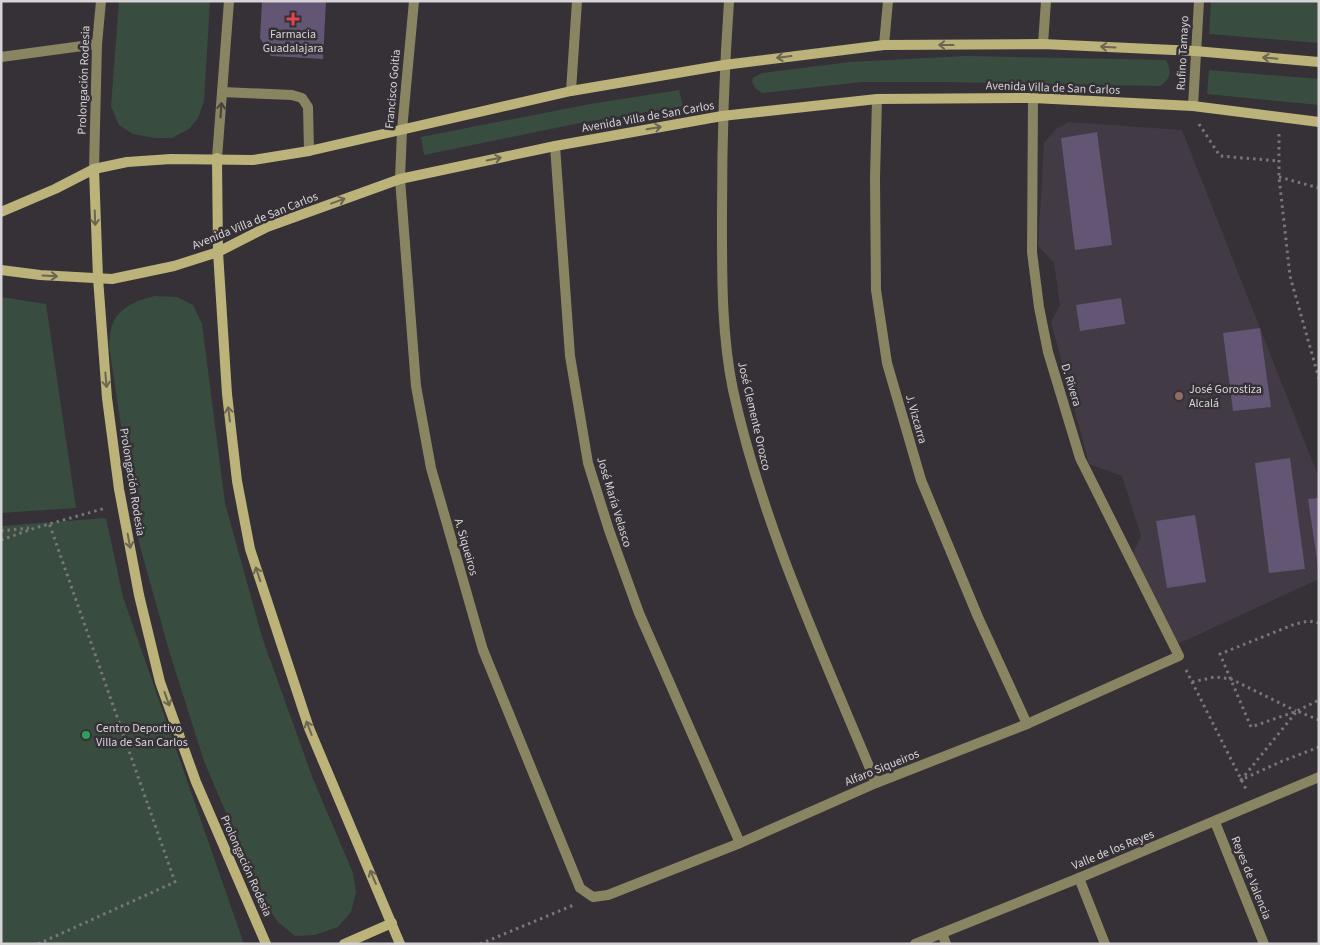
<svg xmlns="http://www.w3.org/2000/svg" width="1320" height="945" font-family="'Source Sans 3',sans-serif">
<rect width="100%" height="100%" fill="#353136"/>
<polygon fill="#423a44" points="1069,122 1182,130 1319,478 1319,579 1178,644 1132,555 1141,536 1122,476 1089,464 1051,322 1060,305 1054,263 1038,246 1044,143 1056,129"/>
<g fill="#384d40">
<polygon points="119,1 210,1 204,101 198,118 189,129 172,138 155,138 133,134 119,125 111,106"/>
<polygon points="1211,1 1319,1 1319,43 1209,34"/>
<path d="M965 56 1166 60C1172 71 1171 79 1160 86L943 82H862L762 93 755 88 752 82 753 78 762 73 850 62Z"/>
<polygon points="1209,70 1319,79 1319,105 1207,94"/>
<polygon points="679,90 683,106 585,122 424,155 421,137 590,104"/>
<path d="M155 296 177 297 193 305 202 324 225 503 262 637 313 779 353 873 356 892 351 912 338 927 315 935 295 936 278 922 264 902 204 761 170 654 138 539 109 346C110 339 110 329 113 323 120 306 139 300 155 296Z"/>
<polygon points="1,297 46,304 76,508 1,513"/>
<polygon points="106,518 123,597 244,944 1,944 1,526"/>
</g>
<g fill="#635574">
<polygon points="262,1 326,1 323,59 271,56 260,38"/>
<polygon points="1097,132 1112,245 1075,250 1061,138"/>
<polygon points="1121,298 1125,324 1080,331 1076,305"/>
<polygon points="1260,328 1271,407 1233,411 1223,333"/>
<polygon points="1290,458 1305,569 1269,573 1255,463"/>
<polygon points="1319,498 1319,566 1318,566 1308,499"/>
<polygon points="1195,515 1206,582 1167,588 1156,521"/>
</g>
<g fill="none" stroke-linecap="round" stroke-linejoin="round">
<g stroke="#79767a" stroke-width="3" stroke-dasharray="2.5 4" stroke-linecap="butt">
<polyline points="1199,124 1220,156 1279,161"/>
<polyline points="1279,134 1279,177 1290,276 1319,379"/>
<polyline points="1279,177 1319,188"/>
<polyline points="1,531 29,528"/>
<polyline points="1,540 35,528 106,508"/>
<polyline points="1319,623 1309,621 1295,624 1220,654 1251,727 1297,711 1319,700"/>
<polyline points="1186,670 1246,789"/>
<polyline points="1192,682 1215,677 1231,679 1296,711"/>
<polyline points="1319,720 1297,711 1241,780 1280,762 1319,747"/>
<polyline points="38,944 175,882 49,523"/>
<polyline points="480,944 576,904"/>
</g>
<polyline stroke="#898461" stroke-width="10" points="222,92 292,95 302,98 308,107 309,151"/>
<g stroke="#898461" stroke-width="10">
<polyline points="414,1 402,130 400,179 416,386 431,468 483,650 580,888 593,897 608,895 740,843 876,783 1027,724 1179,656 1080,458 1048,352 1039,307 1032,252 1033,98"/>
<path d="M729 1C724 72 722 142 722 212 722 271 721 332 733 390 763 527 823 655 876 783"/>
<polyline points="1043,44 1046,1"/>
<polyline points="884,45 888,1"/>
<polyline points="1,57 97,44"/>
<polyline points="571,91 577,1"/>
<polyline points="877,99 875,178 876,290 887,363 921,480 978,617 1027,724"/>
<polyline points="1193,106 1199,1"/>
<polyline points="555,146 570,356 588,463 609,530 639,613 740,843"/>
<polyline points="217,158 229,1"/>
<polyline points="94,169 97,44 101,1"/>
<polyline points="1215,822 1264,944"/>
<polyline points="1079,878 1105,944"/>
<polyline points="942,933 946,944"/>
<polyline points="915,944 1079,878 1319,777"/>
</g>
<g stroke="#bbb37a" stroke-width="10">
<polyline points="217,158 218,252 227,394 237,481 250,549 309,728 400,944"/>
<polyline points="94,169 98,278 107,398 119,489 139,595 160,682 196,782 266,944"/>
<polyline points="1,212 55,189 94,169 127,162 171,159 253,160 309,151 571,91 724,65 884,45 1043,44 1195,51 1319,62"/>
<polyline points="1,270 40,275 112,279 174,266 218,252 267,227 400,179 555,146 722,116 877,99 1033,98 1193,106 1319,122"/>
<polyline points="344,944 392,923"/>
</g>
</g>
<defs><path id="oneway-shaft" d="M-6 0H5M1.5-3L5.5 0L1.5 3" fill="none" stroke-width="1.6" stroke-linecap="round" stroke-linejoin="round" transform="scale(1.25)"/></defs>
<g stroke="#6b6551">
<use href="#oneway-shaft" transform="translate(946 45) rotate(180)"/>
<use href="#oneway-shaft" transform="translate(1108 47) rotate(-177)"/>
<use href="#oneway-shaft" transform="translate(784 57) rotate(173)"/>
<use href="#oneway-shaft" transform="translate(1270 58) rotate(-175)"/>
<use href="#oneway-shaft" transform="translate(654 128) rotate(-10)"/>
<use href="#oneway-shaft" transform="translate(494 159) rotate(-12)"/>
<use href="#oneway-shaft" transform="translate(338 201) rotate(-20)"/>
<use href="#oneway-shaft" transform="translate(95 218) rotate(88)"/>
<use href="#oneway-shaft" transform="translate(50 276) rotate(3)"/>
<use href="#oneway-shaft" transform="translate(106 380) rotate(85)"/>
<use href="#oneway-shaft" transform="translate(229 414) rotate(-97)"/>
<use href="#oneway-shaft" transform="translate(129 541) rotate(79)"/>
<use href="#oneway-shaft" transform="translate(258 574) rotate(-108)"/>
<use href="#oneway-shaft" transform="translate(167 699) rotate(70)"/>
<use href="#oneway-shaft" transform="translate(309 728) rotate(-111)"/>
<use href="#oneway-shaft" transform="translate(373 877) rotate(-113)"/>
</g>
<use stroke="#46423f" href="#oneway-shaft" transform="translate(221 110) rotate(-86)"/>
<path fill="#e0444e" stroke="#353136" stroke-width="2" d="M290.5 11.5h5v5h5v5h-5v5h-5v-5h-5v-5h5z"/>
<circle fill="#8d6e63" stroke="#353136" stroke-width="2" cx="1179" cy="396" r="5"/>
<circle fill="#2e9e5b" stroke="#353136" stroke-width="2" cx="86" cy="735" r="5"/>
<g text-anchor="middle" dominant-baseline="central" stroke-width="5" stroke-linejoin="round" paint-order="stroke">
<g font-size="12" fill="#d6d4d7" stroke="#353136" text-anchor="start">
<text x="293" y="34" text-anchor="middle">Farmacia<tspan x="293" dy="14">Guadalajara</tspan></text>
<text x="1189" y="389">José Gorostiza<tspan x="1189" dy="14">Alcalá</tspan></text>
<text x="96" y="728">Centro Deportivo<tspan x="96" dy="14">Villa de San Carlos</tspan></text>
</g>
<g font-size="12" fill="#d6d4d7" stroke="#353136">
<text transform="translate(1183 53) rotate(-87)">Rufino Tamayo</text>
<text transform="translate(84 80) rotate(-88)">Prolongación Rodesia</text>
<text transform="translate(1053 88) rotate(2)">Avenida Villa de San Carlos</text>
<text transform="translate(393 89) rotate(-85)">Francisco Goitia</text>
<text transform="translate(648 117) rotate(-10)">Avenida Villa de San Carlos</text>
<text transform="translate(255 221) rotate(-22)">Avenida Villa de San Carlos</text>
<text transform="translate(1071 385) rotate(73)">D. Rivera</text>
<text transform="translate(754 416) rotate(77)">José Clemente Orozco</text>
<text transform="translate(916 419) rotate(74)">J. Vizcarra</text>
<text transform="translate(132 482) rotate(81)">Prolongación Rodesia</text>
<text transform="translate(614 502) rotate(73)">José María Velasco</text>
<text transform="translate(466 547) rotate(74)">A. Siqueiros</text>
<text transform="translate(882 768) rotate(-22)">Alfaro Siqueiros</text>
<text transform="translate(1113 850) rotate(-22)">Valle de los Reyes</text>
<text transform="translate(246 866) rotate(66)">Prolongación Rodesia</text>
<text transform="translate(1251 878) rotate(68)">Reyes de Valencia</text>
</g>
</g>
<rect width="1320" height="945" fill="none" stroke="#d6d4d7" stroke-width="5"/>
</svg>
